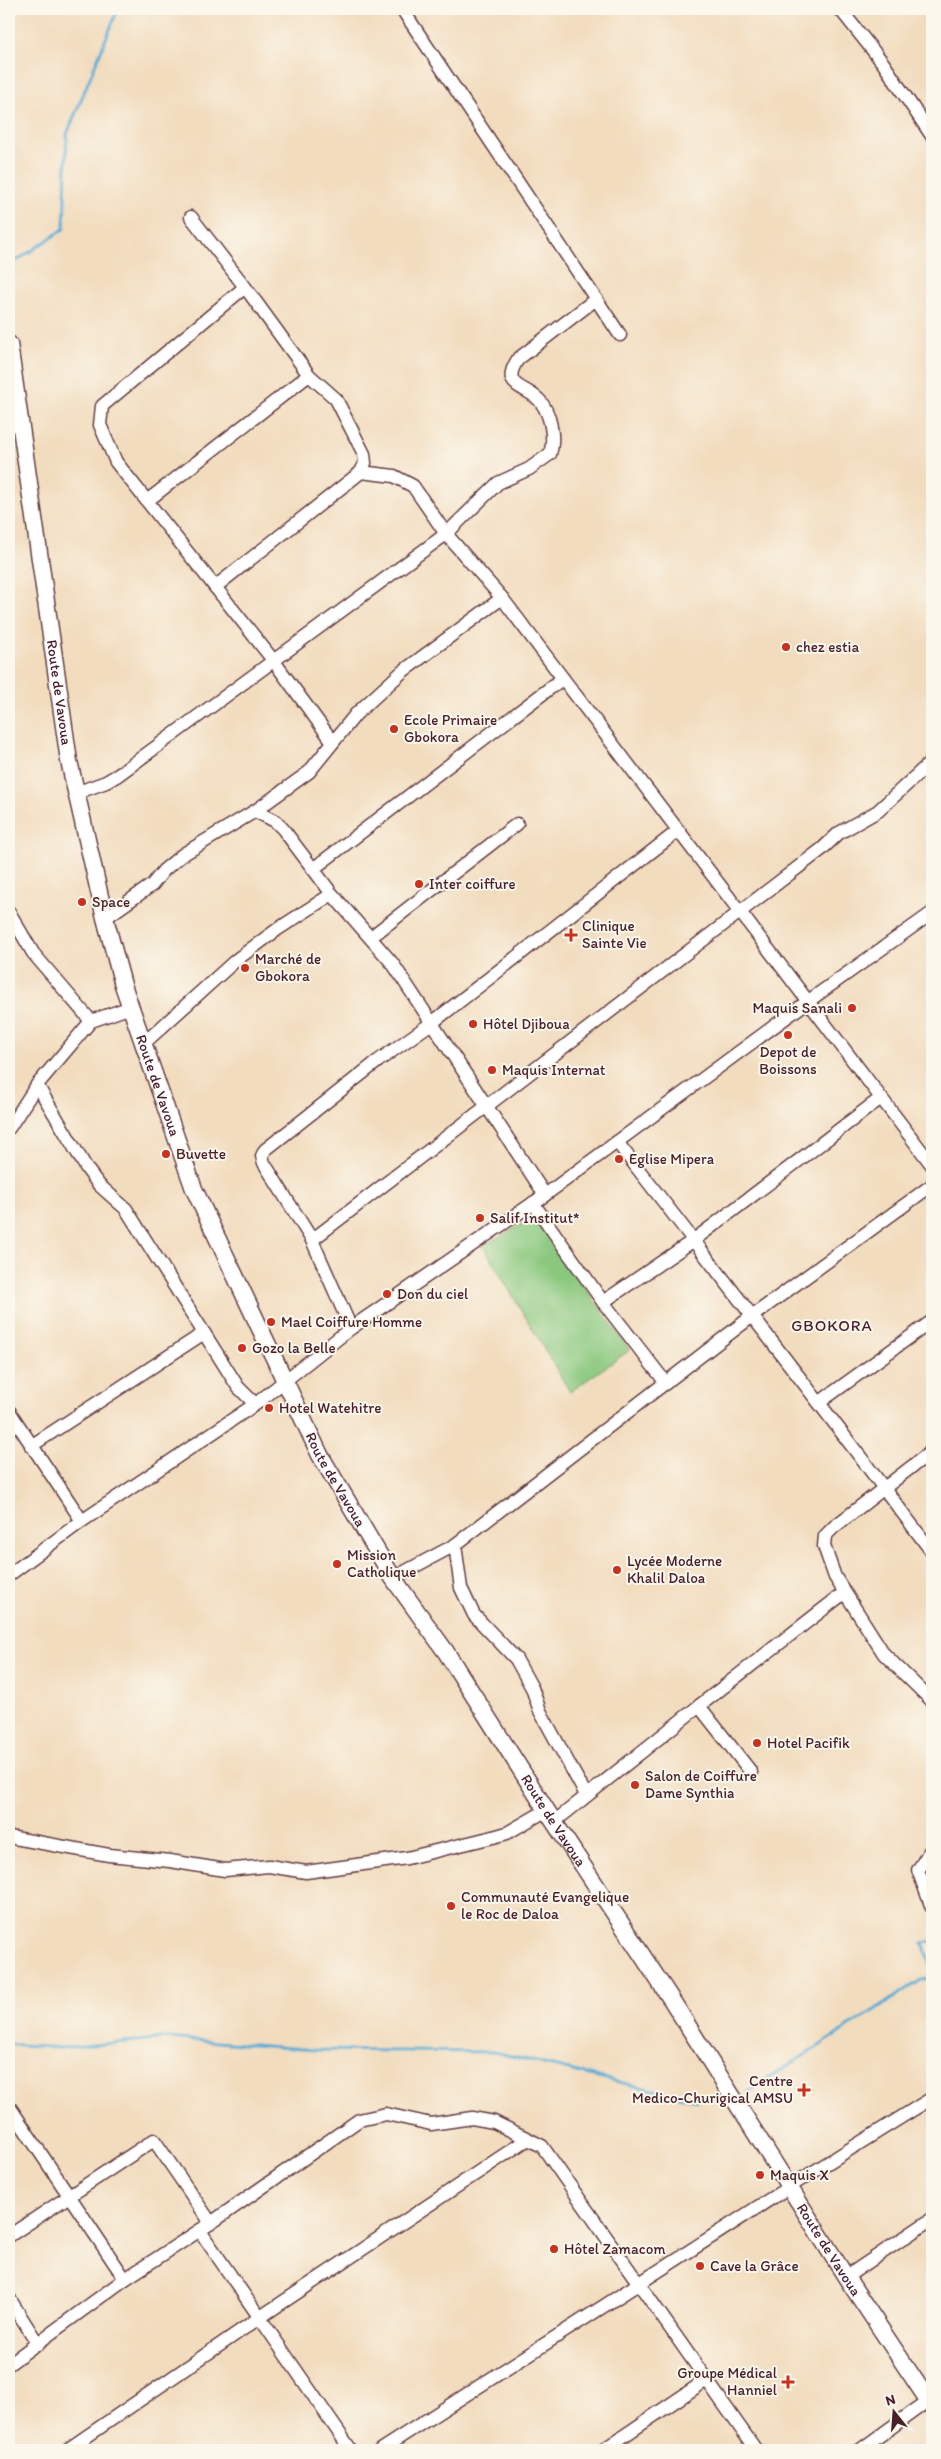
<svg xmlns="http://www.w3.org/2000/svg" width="941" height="2459" font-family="Itim,sans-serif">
<rect width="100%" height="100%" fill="#fbf7ec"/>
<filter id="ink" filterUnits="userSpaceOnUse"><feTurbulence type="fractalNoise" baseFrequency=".02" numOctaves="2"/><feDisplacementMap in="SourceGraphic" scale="10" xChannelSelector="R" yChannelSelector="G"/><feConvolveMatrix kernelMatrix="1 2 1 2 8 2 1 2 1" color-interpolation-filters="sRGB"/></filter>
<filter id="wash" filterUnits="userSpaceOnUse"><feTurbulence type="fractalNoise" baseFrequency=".0096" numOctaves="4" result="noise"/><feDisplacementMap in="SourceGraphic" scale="20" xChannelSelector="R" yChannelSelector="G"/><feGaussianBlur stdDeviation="1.12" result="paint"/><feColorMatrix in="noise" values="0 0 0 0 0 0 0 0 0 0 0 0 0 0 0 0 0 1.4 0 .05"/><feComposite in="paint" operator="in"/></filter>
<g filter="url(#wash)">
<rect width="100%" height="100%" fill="#f2dcbe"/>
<polygon fill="#8ac87e" stroke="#6a7454" points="534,1217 630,1350 570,1392 483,1246"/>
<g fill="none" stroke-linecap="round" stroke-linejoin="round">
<g stroke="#58abd4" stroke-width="3">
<polyline points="9,262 16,261 64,229 67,134 118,9"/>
<polyline points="932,1941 923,1943 932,1972"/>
<polyline points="9,2044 60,2048 168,2038 315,2050 494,2052 698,2101"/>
<polyline points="748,2092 921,1980 932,1978"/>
</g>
</g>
</g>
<g filter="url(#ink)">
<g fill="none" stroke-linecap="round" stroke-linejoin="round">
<g stroke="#633b41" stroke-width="15">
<g id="minor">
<polyline points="402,9 620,335"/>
<polyline points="840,9 883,63 932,136"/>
<polyline points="191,217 245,287 309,375 336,399 364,454 365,463 361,472 215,587"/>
<polyline points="245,287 102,406 100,425 116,462 273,660 333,742"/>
<polyline points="361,472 394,476 413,486 446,534 502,598 932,1165"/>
<polyline points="147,501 309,375"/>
<path d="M76 793 106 782 118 775 446 534 498 483 529 469 550 454C555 439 551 414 540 401 526 385 499 388 518 359L596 299"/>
<polyline points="255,811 275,821 283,829 332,894 393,964 545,1195"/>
<polyline points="313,869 562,679"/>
<polyline points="9,912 33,953 91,1021"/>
<polyline points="105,918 152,885 164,870 182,855 255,811 309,772 356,714 402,672 502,598"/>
<polyline points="371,937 517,824"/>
<polyline points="142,1045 236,960 278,929 332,894"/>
<polyline points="37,1085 87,1169 99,1185 126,1209 238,1387 251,1400 257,1403"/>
<polyline points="9,1128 37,1085 91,1021 131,1007"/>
<path d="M617 1142C723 1278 829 1414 932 1552"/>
<polyline points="533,1203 603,1302 666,1383"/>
<polyline points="312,1240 264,1163 262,1156 265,1150 378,1061 433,1022 678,831"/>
<polyline points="603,1302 694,1240 881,1098"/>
<polyline points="351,1328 312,1240 822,849 839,833 878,811 932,761"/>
<polyline points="820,1402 932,1321"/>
<polyline points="9,1411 82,1521"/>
<polyline points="31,1446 204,1333"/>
<polyline points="932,1451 834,1527 825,1536 824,1546 835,1577 884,1654 932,1701"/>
<polyline points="455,1545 461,1588 474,1615 516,1659 532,1688 540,1711 586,1795"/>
<polyline points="9,1575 82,1521 257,1403 351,1328 545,1195 807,1002 932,913"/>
<polyline points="393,1578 455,1545 751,1317 932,1185"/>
<polyline points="699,1706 844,1593"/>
<polyline points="554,1822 699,1706 751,1772"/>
<polyline points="9,1837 109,1855 170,1861 225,1870 269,1866 306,1872 407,1858 493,1837 507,1833 547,1810"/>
<polyline points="932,1848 918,1870 932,1908"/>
<polyline points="9,2106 125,2279"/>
<polyline points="200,2231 351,2450"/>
<polyline points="9,2236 154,2140 211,2223"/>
<polyline points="846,2277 932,2219"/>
<polyline points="9,2298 38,2344"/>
<polyline points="9,2364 125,2279 211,2223 359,2120 386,2114 431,2124 472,2118 494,2122 542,2146 756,2450"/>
<polyline points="67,2450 259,2318 528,2139"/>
<polyline points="380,2450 789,2187 932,2098"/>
<polyline points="603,2450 705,2381"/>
<polyline points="860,2450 932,2398"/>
</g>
</g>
<g stroke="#633b41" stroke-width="19">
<g id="major">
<path id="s1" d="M9 344 69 761 105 918 123 985 194 1189 320 1455 393 1578 446 1652 554 1822 671 1999 846 2277 932 2406"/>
</g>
</g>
<use href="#minor" stroke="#fff" stroke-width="12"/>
<use href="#major" stroke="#fff" stroke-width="16"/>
</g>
</g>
<g fill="#c8321e" stroke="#fbf7ec" stroke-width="2">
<circle cx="786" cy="647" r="5"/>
<circle cx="394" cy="729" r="5"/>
<circle cx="419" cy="884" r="5"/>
<circle cx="82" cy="902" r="5"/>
<path d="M568.5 927.5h5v5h5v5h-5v5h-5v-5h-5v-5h5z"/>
<circle cx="245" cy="968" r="5"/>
<circle cx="852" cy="1008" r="5"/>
<circle cx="473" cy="1024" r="5"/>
<circle cx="788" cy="1035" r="5"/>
<circle cx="492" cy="1070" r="5"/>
<circle cx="166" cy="1154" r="5"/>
<circle cx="619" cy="1159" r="5"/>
<circle cx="480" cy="1218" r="5"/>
<circle cx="387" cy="1294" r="5"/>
<circle cx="271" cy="1322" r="5"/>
<circle cx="242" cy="1348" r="5"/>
<circle cx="269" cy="1408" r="5"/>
<circle cx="337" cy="1564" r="5"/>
<circle cx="617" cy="1570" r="5"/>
<circle cx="757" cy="1743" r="5"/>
<circle cx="635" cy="1785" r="5"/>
<circle cx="451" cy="1906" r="5"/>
<path d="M801.5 2082.5h5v5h5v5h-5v5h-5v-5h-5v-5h5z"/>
<circle cx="760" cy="2175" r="5"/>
<circle cx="554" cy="2249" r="5"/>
<circle cx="700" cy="2266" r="5"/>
<path d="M785.5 2374.5h5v5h5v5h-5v5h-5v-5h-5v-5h5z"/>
</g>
<g text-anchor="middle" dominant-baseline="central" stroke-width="4" stroke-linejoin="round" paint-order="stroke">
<g font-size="15" fill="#4a1f2b" stroke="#fbf7ec" text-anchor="start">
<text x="796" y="647">chez estia</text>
<text x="404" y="720">Ecole Primaire<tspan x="404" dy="17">Gbokora</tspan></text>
<text x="429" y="884">Inter coiffure</text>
<text x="92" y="902">Space</text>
<text x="582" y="926">Clinique<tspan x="582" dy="17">Sainte Vie</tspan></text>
<text x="255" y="959">Marché de<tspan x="255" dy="17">Gbokora</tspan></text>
<text x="842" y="1008" text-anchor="end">Maquis Sanali</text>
<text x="483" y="1024">Hôtel Djiboua</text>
<text x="788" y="1052" text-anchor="middle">Depot de<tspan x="788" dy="17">Boissons</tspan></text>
<text x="502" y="1070">Maquis Internat</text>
<text x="176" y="1154">Buvette</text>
<text x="629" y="1159">Eglise Mipera</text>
<text x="490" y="1218">Salif Institut*</text>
<text x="397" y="1294">Don du ciel</text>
<text x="281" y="1322">Mael Coiffure Homme</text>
<text x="252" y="1348">Gozo la Belle</text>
<text x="279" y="1408">Hotel Watehitre</text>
<text x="347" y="1555">Mission<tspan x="347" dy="17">Catholique</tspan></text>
<text x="627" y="1561">Lycée Moderne<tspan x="627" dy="17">Khalil Daloa</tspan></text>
<text x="767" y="1743">Hotel Pacifik</text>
<text x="645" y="1776">Salon de Coiffure<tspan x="645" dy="17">Dame Synthia</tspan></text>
<text x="461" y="1897">Communauté Evangelique<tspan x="461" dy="17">le Roc de Daloa</tspan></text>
<text x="793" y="2081" text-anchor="end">Centre<tspan x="793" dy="17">Medico-Churigical AMSU</tspan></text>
<text x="770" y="2175">Maquis X</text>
<text x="564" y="2249">Hôtel Zamacom</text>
<text x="710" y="2266">Cave la Grâce</text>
<text x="777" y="2373" text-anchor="end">Groupe Médical<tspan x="777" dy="17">Hanniel</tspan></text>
</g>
<g font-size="15" fill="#4a1f2b" stroke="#fbf7ec">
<text stroke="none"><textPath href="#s1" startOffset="352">Route de Vavoua</textPath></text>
<text stroke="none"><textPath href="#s1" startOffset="758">Route de Vavoua</textPath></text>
<text stroke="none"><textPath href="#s1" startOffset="1191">Route de Vavoua</textPath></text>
<text stroke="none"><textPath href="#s1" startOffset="1596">Route de Vavoua</textPath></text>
<text stroke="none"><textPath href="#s1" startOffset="2106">Route de Vavoua</textPath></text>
</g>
<g font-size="16" letter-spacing="1" fill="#4a1f2b" stroke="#fbf7ec">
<text x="832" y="1325">GBOKORA</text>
</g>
</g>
<rect width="941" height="2459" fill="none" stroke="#fbf7ec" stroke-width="30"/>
<g transform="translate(894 2412) rotate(343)" stroke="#fbf7ec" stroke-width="4" paint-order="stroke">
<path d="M0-4L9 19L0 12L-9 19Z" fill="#4a1f2b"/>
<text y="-8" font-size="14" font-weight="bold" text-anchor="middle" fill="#4a1f2b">N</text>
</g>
</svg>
